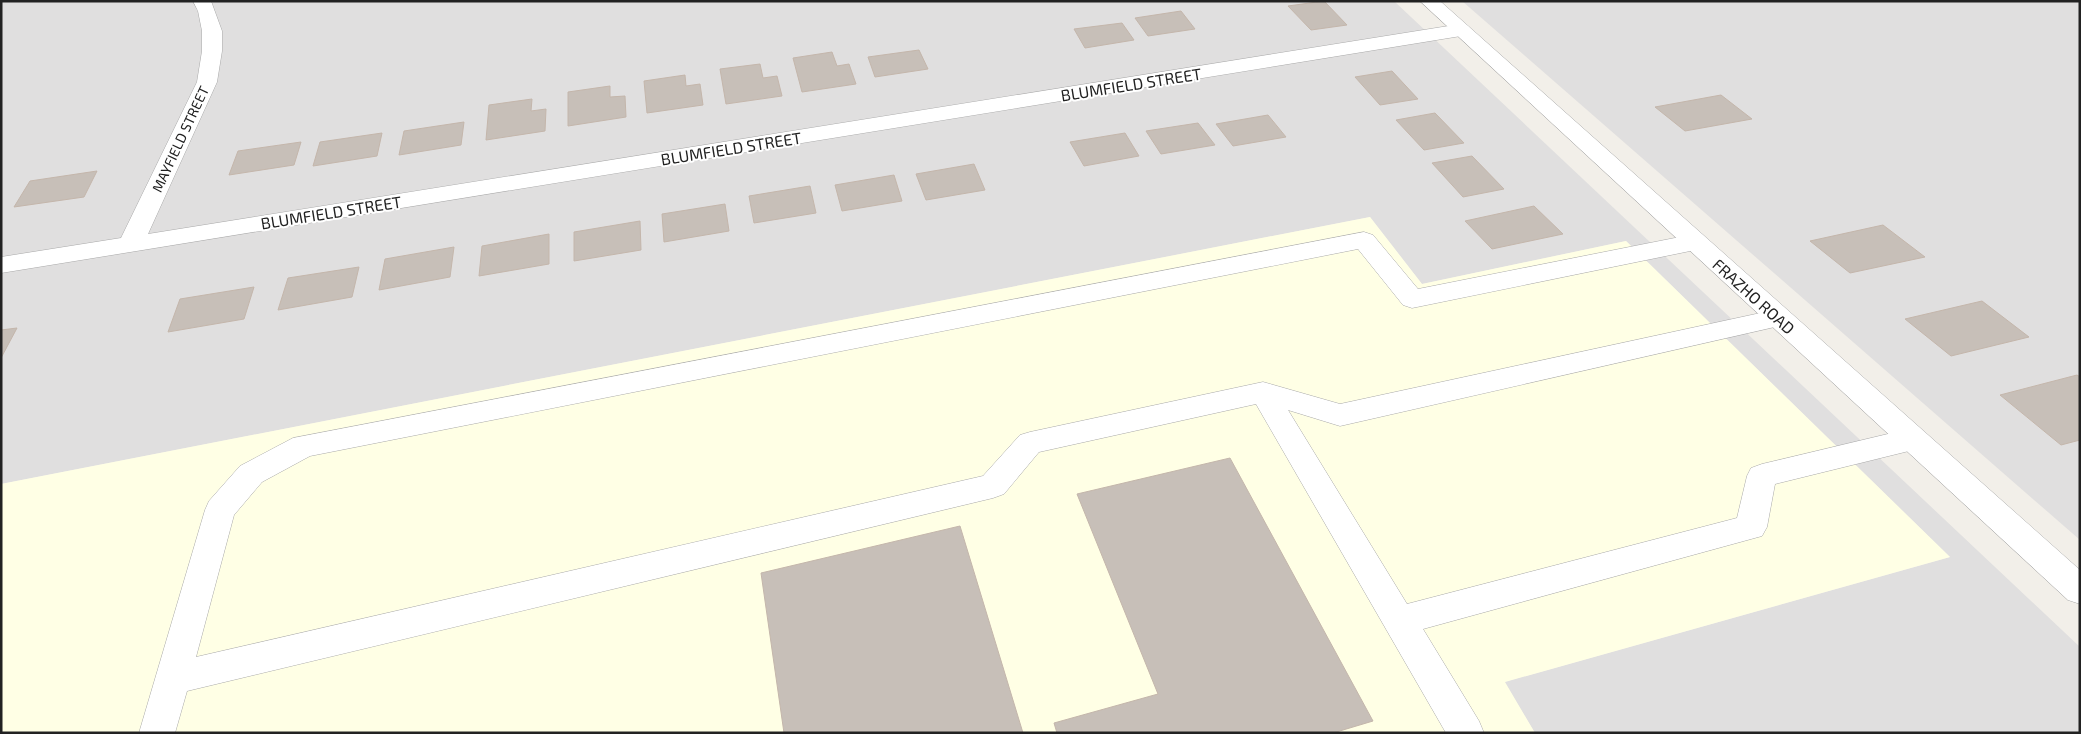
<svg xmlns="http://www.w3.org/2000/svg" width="2081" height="734" font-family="'Exo 2',sans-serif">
<rect width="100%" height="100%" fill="#f2efe9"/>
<g fill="#e0dfdf">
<polygon points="1,1 1394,1 2080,647 2080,733 1535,733 1504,682 1950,557 1626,241 1422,284 1370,217 1,484"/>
<polygon points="1462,1 2080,1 2080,540"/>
</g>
<polygon fill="#ffffe5" points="1370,217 1422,284 1626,241 1950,557 1505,682 1535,733 1,733 1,484"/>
<g fill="#c7bfb8" stroke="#c4b6ab">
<polygon points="1324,1 1347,25 1311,30 1288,6"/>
<polygon points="1181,11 1195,29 1148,36 1135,18"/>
<polygon points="1122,23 1134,40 1085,48 1074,29"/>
<polygon points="919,50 928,69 875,77 868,57"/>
<polygon points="832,52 837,66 849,64 856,84 802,92 793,58"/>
<polygon points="760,64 763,78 777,76 782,96 726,104 720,69"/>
<polygon points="1392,71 1418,99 1380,105 1355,77"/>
<polygon points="685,75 686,86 700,84 703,105 647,113 644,81"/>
<polygon points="610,86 610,97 625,96 626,117 568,126 568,92"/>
<polygon points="1721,95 1752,119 1685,131 1655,107"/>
<polygon points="532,99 531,111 546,109 545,131 486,140 489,105"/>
<polygon points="1435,113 1464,143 1424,150 1396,120"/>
<polygon points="1268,115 1286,137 1233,146 1216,124"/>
<polygon points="464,122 461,145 399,155 404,131"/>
<polygon points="1198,123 1215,145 1161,154 1146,131"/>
<polygon points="382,133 377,156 313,166 320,142"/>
<polygon points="1125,133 1139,156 1084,166 1070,142"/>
<polygon points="301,142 294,165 229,175 238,151"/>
<polygon points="1472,156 1504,189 1463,197 1432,163"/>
<polygon points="974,164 985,190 926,200 916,174"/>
<polygon points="97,171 84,197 14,207 30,181"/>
<polygon points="894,175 902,201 842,211 835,185"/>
<polygon points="810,186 816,213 754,223 749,196"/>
<polygon points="725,204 729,231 664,242 662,214"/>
<polygon points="1534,206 1563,234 1492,249 1465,221"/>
<polygon points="640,221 641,250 574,261 574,232"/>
<polygon points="1883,225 1925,257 1850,273 1810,241"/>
<polygon points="549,234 549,264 479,276 482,246"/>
<polygon points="454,247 450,277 379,290 385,259"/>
<polygon points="359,267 352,297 278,310 288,278"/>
<polygon points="254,287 244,319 168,332 180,299"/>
<polygon points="1982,301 2029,337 1951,356 1905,319"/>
<polygon points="17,328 1,358 1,330"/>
<polygon points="2077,375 2080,377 2080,440 2061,445 2000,395"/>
<polygon points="1230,458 1373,721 1333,733 1057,733 1054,723 1158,694 1077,494"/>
<polygon points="960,526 1023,733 784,733 761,573"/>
</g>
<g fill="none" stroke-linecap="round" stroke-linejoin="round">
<g stroke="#a9a9a9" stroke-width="1">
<polygon id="service" points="1364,232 1373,235 1418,289 1695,234 1704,237 1707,242 1704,247 1695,250 1412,308 1403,305 1358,249 310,456 262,482 234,515 196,657 983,476 1020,435 1030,432 1263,382 1340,404 1779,309 1788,312 1792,318 1788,324 1340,426 1288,410 1407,604 1737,518 1747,476 1751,468 1762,464 1913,428 1923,431 1928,439 1923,447 1913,450 1775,484 1767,527 1762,536 1423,629 1479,721 1484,733 1446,733 1256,404 1039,452 1004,494 993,498 187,691 175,733 139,733 205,510 209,501 240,466 293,438"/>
</g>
<g stroke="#a9a9a9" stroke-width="1">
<polygon id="minor" points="193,1 211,1 222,31 222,51 217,82 148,234 1461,24 1468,26 1471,30 1468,34 1461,36 1,273 1,257 121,238 197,82 202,51 202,31 198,11"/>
</g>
<g stroke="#a9a9a9" stroke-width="1">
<polygon id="tertiary" points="1420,1 1440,1 2080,570 2080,604 2068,600"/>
</g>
<use href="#service" fill="#fff" fill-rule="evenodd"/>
<use href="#minor" fill="#fff" fill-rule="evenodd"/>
<use href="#tertiary" fill="#fff" fill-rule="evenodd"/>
</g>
<g text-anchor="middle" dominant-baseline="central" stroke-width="4" stroke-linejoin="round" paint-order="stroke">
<g font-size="14" fill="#222" stroke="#fff">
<text transform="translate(180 139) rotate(-65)">MAYFIELD STREET</text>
</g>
<g font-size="16" fill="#222" stroke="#fff">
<text transform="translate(1131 84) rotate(-9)">BLUMFIELD STREET</text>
<text transform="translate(731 148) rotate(-9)">BLUMFIELD STREET</text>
<text transform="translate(331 212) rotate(-9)">BLUMFIELD STREET</text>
<text transform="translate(1754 296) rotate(42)">FRAZHO ROAD</text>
</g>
</g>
<rect width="2081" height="734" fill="none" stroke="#222222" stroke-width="5"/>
</svg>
